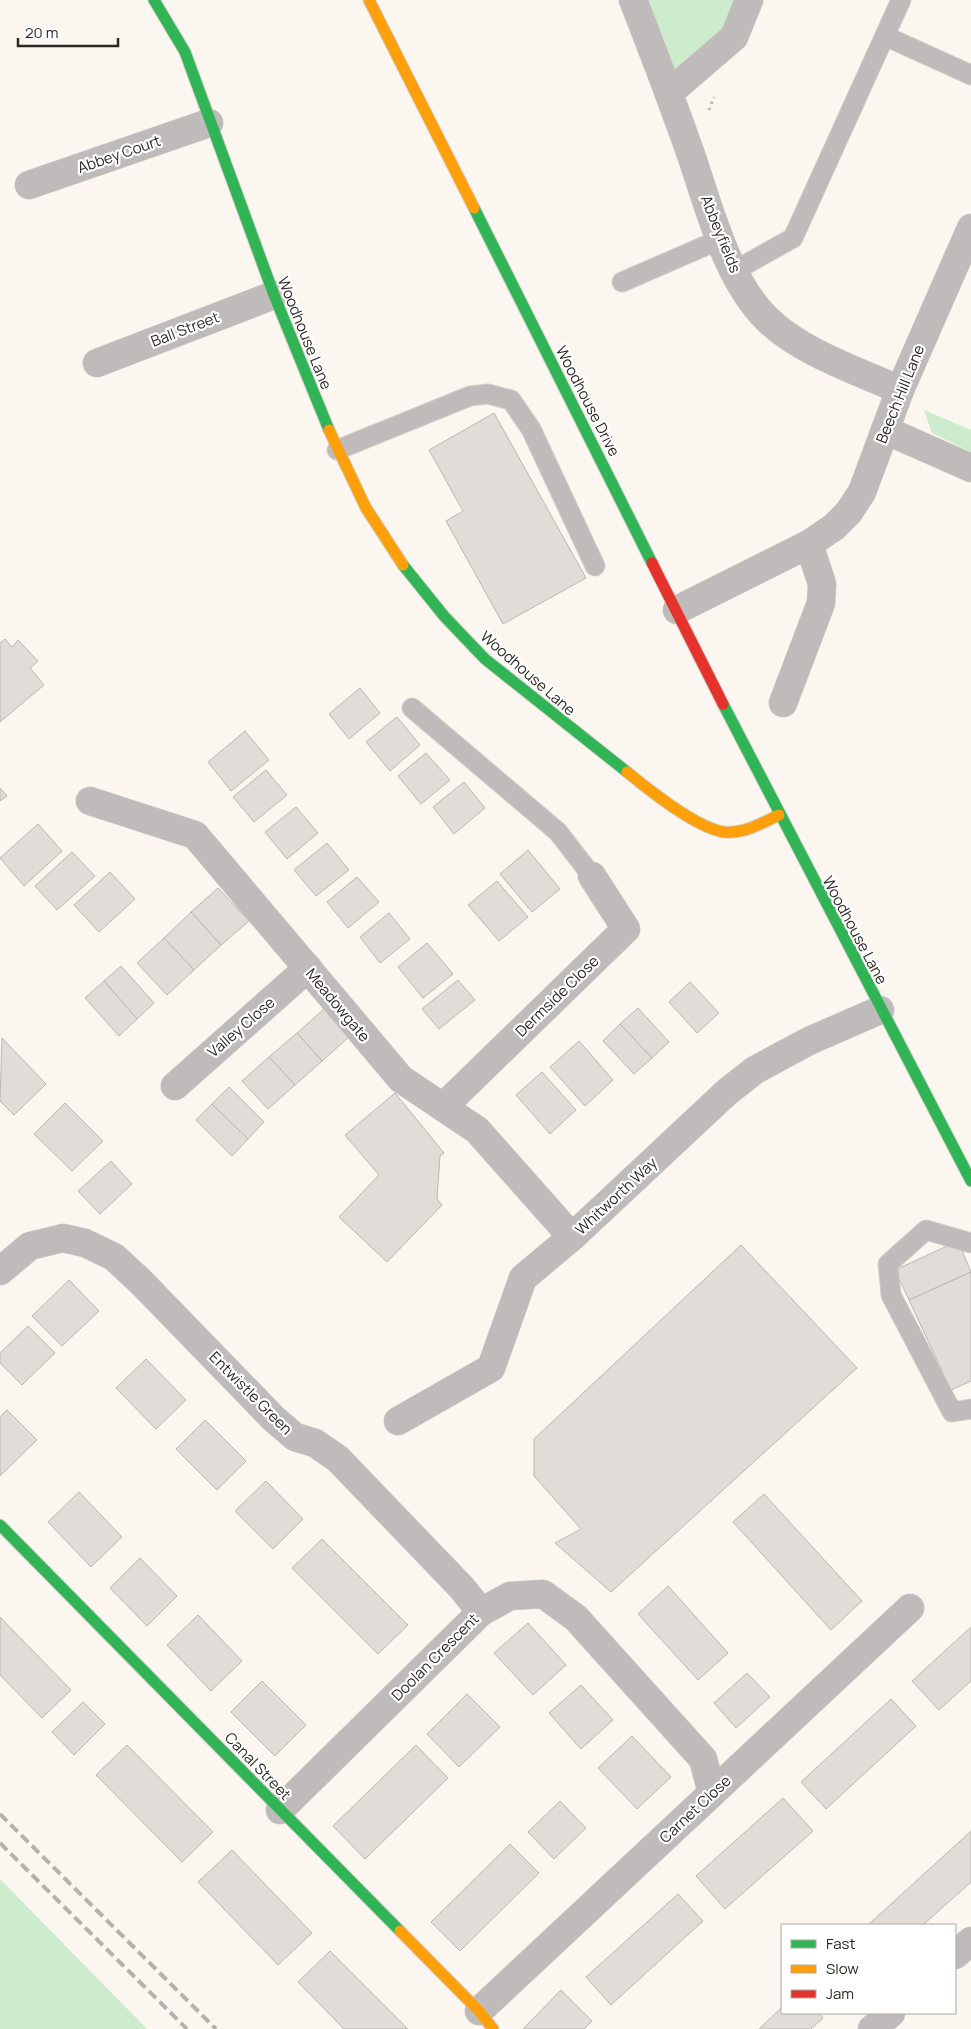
<svg xmlns="http://www.w3.org/2000/svg" width="971" height="2029" font-family="Manrope,sans-serif">
<rect width="100%" height="100%" fill="#fbf6f0"/>
<g fill="#cdeccd">
<polygon points="633,0 750,0 669,93"/>
<polygon points="924,410 971,430 971,452 932,433"/>
<polygon points="0,1879 147,2029 0,2029"/>
</g>
<g fill="#e1dcd7" stroke="#bbb6b2">
<polygon points="494,413 586,578 503,624 446,521 463,511 429,450"/>
<polygon points="5,639 12,647 18,640 38,661 30,668 44,685 0,722 0,643"/>
<polygon points="360,688 380,713 349,739 329,714"/>
<polygon points="397,717 420,745 390,771 366,742"/>
<polygon points="245,731 269,760 231,791 208,762"/>
<polygon points="426,753 450,780 421,804 398,776"/>
<polygon points="266,770 287,795 254,822 233,797"/>
<polygon points="464,782 485,808 454,834 433,807"/>
<polygon points="0,788 7,796 0,801"/>
<polygon points="296,807 318,833 287,859 265,832"/>
<polygon points="38,824 62,851 24,886 0,858"/>
<polygon points="327,843 349,870 316,896 294,870"/>
<polygon points="528,850 560,889 532,912 500,874"/>
<polygon points="72,852 95,876 57,910 35,886"/>
<polygon points="110,872 135,899 99,932 74,905"/>
<polygon points="357,877 379,902 348,928 327,902"/>
<polygon points="497,881 528,917 499,941 468,905"/>
<polygon points="218,888 249,921 221,945 191,912"/>
<polygon points="191,912 221,945 194,970 164,938"/>
<polygon points="389,913 410,939 380,963 360,937"/>
<polygon points="164,938 194,970 167,995 137,963"/>
<polygon points="427,943 453,974 423,998 398,967"/>
<polygon points="121,966 154,1003 137,1019 104,981"/>
<polygon points="458,980 475,1000 439,1029 422,1009"/>
<polygon points="104,981 137,1019 119,1036 85,998"/>
<polygon points="690,982 719,1013 697,1033 669,1002"/>
<polygon points="638,1008 669,1042 652,1058 620,1024"/>
<polygon points="324,1009 349,1037 322,1061 297,1033"/>
<polygon points="620,1024 652,1058 634,1074 603,1041"/>
<polygon points="297,1033 322,1061 295,1085 269,1057"/>
<polygon points="2,1038 46,1084 14,1115 0,1101"/>
<polygon points="579,1041 613,1080 585,1106 550,1067"/>
<polygon points="269,1057 295,1085 268,1109 242,1081"/>
<polygon points="542,1072 576,1110 550,1134 516,1095"/>
<polygon points="229,1087 264,1122 248,1139 212,1104"/>
<polygon points="395,1093 444,1153 440,1156 437,1199 442,1205 387,1262 339,1217 379,1175 345,1135"/>
<polygon points="65,1103 103,1141 72,1171 34,1134"/>
<polygon points="212,1104 248,1139 232,1156 196,1120"/>
<polygon points="111,1161 132,1184 100,1214 78,1191"/>
<polygon points="958,1241 971,1272 909,1300 895,1270"/>
<polygon points="741,1245 857,1368 611,1592 555,1543 581,1529 534,1476 534,1439"/>
<polygon points="971,1272 971,1381 951,1390 909,1300"/>
<polygon points="69,1280 99,1311 62,1346 32,1316"/>
<polygon points="28,1326 55,1353 22,1385 0,1363 0,1353"/>
<polygon points="146,1359 186,1400 156,1429 116,1388"/>
<polygon points="7,1410 37,1440 0,1476 0,1417"/>
<polygon points="205,1420 246,1461 217,1490 176,1449"/>
<polygon points="266,1481 303,1519 273,1549 235,1511"/>
<polygon points="79,1492 122,1537 91,1567 48,1522"/>
<polygon points="764,1494 862,1601 831,1630 733,1522"/>
<polygon points="322,1539 408,1625 378,1654 292,1568"/>
<polygon points="140,1558 177,1596 147,1626 110,1588"/>
<polygon points="668,1586 728,1653 698,1680 638,1614"/>
<polygon points="198,1615 242,1661 211,1691 167,1645"/>
<polygon points="0,1617 71,1690 42,1718 0,1675"/>
<polygon points="528,1623 566,1665 533,1695 494,1653"/>
<polygon points="971,1627 971,1681 939,1710 912,1681"/>
<polygon points="747,1673 770,1697 736,1728 714,1703"/>
<polygon points="262,1681 306,1725 275,1756 231,1712"/>
<polygon points="581,1685 613,1720 581,1749 549,1713"/>
<polygon points="467,1694 500,1727 459,1767 427,1734"/>
<polygon points="891,1699 916,1726 826,1809 801,1782"/>
<polygon points="83,1702 105,1724 74,1755 52,1732"/>
<polygon points="632,1736 671,1777 637,1809 598,1768"/>
<polygon points="127,1745 213,1832 182,1862 96,1775"/>
<polygon points="416,1745 448,1778 365,1859 333,1826"/>
<polygon points="783,1798 813,1831 725,1909 696,1876"/>
<polygon points="560,1801 586,1828 554,1859 528,1832"/>
<polygon points="971,1831 971,1882 923,1925 868,1925"/>
<polygon points="510,1844 539,1873 460,1951 431,1922"/>
<polygon points="232,1850 312,1933 278,1965 198,1882"/>
<polygon points="678,1894 703,1921 611,2005 586,1977"/>
<polygon points="330,1951 408,2029 344,2029 298,1982"/>
<polygon points="561,1990 592,2021 584,2029 523,2029"/>
<polygon points="782,2007 782,2013 819,2013 823,2018 811,2029 759,2029"/>
</g>
<g fill="none" stroke-linecap="round" stroke-linejoin="round">
<g stroke="#d5d1cc" stroke-width="21">
<g id="lane">
<polyline points="885,36 971,75"/>
<polyline points="734,271 793,238 901,0"/>
<polyline points="622,282 721,239"/>
<polyline points="337,450 470,396 488,394 511,400 531,429 595,566"/>
<polyline points="412,708 558,832 592,876"/>
<polyline points="971,1243 926,1230 888,1264 891,1295 952,1412 971,1409"/>
</g>
</g>
<g stroke="#d5d1cc" stroke-width="29">
<g id="street">
<path d="M633 0C653 51 672 101 690 152 709 206 726 279 767 319 800 352 858 371 900 390"/>
<polyline points="669,93 734,37 749,0"/>
<polyline points="29,185 209,123"/>
<polyline points="97,363 274,295"/>
<polyline points="885,430 971,468"/>
<polyline points="677,610 809,544 834,527 849,512 862,492 900,390 971,228"/>
<polyline points="783,703 821,603 822,584 809,544"/>
<polyline points="90,801 195,835 401,1079 477,1130 572,1237"/>
<polyline points="175,1086 308,968"/>
<polyline points="443,1107 626,929 592,876"/>
<polyline points="0,1271 30,1246 63,1238 85,1243 114,1257 141,1282 273,1418 295,1437 315,1443 338,1459 462,1588 481,1612"/>
<polyline points="398,1421 491,1368 523,1278 572,1237 727,1092 755,1070 809,1041 880,1010"/>
<polyline points="280,1810 481,1612 510,1596 543,1594 576,1618 703,1759 712,1793"/>
<polyline points="955,1955 971,1941"/>
<polyline points="479,2011 910,1608"/>
<polyline points="872,2029 891,2013"/>
</g>
</g>
<g stroke="#d5d1cc" stroke-width="13">
<g id="fast">
<polyline points="154,0 185,52 274,295 329,430"/>
<polyline points="474,208 652,563"/>
<polyline points="403,565 444,616 485,659 627,772"/>
<polyline points="723,704 971,1181"/>
<polyline points="0,1525 400,1931"/>
</g>
</g>
<g stroke="#d5d1cc" stroke-width="13">
<g id="slow">
<polyline points="369,0 474,208"/>
<polyline points="329,430 366,508 403,565"/>
<path d="M627 772C649 790 696 828 724 832 744 834 762 823 779 815"/>
<polyline points="400,1931 479,2011 493,2029"/>
</g>
</g>
<g stroke="#d5d1cc" stroke-width="13">
<polyline id="jam" points="652,563 723,704"/>
</g>
<polyline stroke="#bdbab8" stroke-width="3" stroke-dasharray="2.5 4" stroke-linecap="butt" points="709,110 714,97"/>
<use href="#lane" stroke="#bebbba" stroke-width="19"/>
<use href="#street" stroke="#bebbba" stroke-width="28"/>
<use href="#fast" stroke="#30b455" stroke-width="11"/>
<use href="#slow" stroke="#ff9f0a" stroke-width="11"/>
<use href="#jam" stroke="#e5322d" stroke-width="11"/>
<g stroke="#b4b1af" stroke-width="4" stroke-dasharray="10 5" stroke-linecap="butt">
<polyline points="0,1814 216,2029"/>
<polyline points="0,1843 187,2029"/>
</g>
</g>
<g text-anchor="middle" dominant-baseline="central" stroke-width="4.5" stroke-linejoin="round" paint-order="stroke">
<g font-size="15" fill="#2c2924" stroke="#fff">
<text transform="translate(119 154) rotate(-19)">Abbey Court</text>
<text transform="translate(721 234) rotate(68)">Abbeyfields</text>
<text transform="translate(185 329) rotate(-21)">Ball Street</text>
<text transform="translate(305 333) rotate(68)">Woodhouse Lane</text>
<text transform="translate(900 394) rotate(-68)">Beech Hill Lane</text>
<text transform="translate(588 401) rotate(63)">Woodhouse Drive</text>
<text transform="translate(528 673) rotate(41)">Woodhouse Lane</text>
<text transform="translate(855 930) rotate(62)">Woodhouse Lane</text>
<text transform="translate(557 996) rotate(-44)">Dermside Close</text>
<text transform="translate(338 1005) rotate(50)">Meadowgate</text>
<text transform="translate(241 1027) rotate(-41)">Valley Close</text>
<text transform="translate(616 1196) rotate(-43)">Whitworth Way</text>
<text transform="translate(251 1393) rotate(45)">Entwistle Green</text>
<text transform="translate(435 1657) rotate(-45)">Doolan Crescent</text>
<text transform="translate(258 1766) rotate(46)">Canal Street</text>
<text transform="translate(695 1809) rotate(-43)">Carnet Close</text>
</g>
</g>
<rect x="781" y="1924" width="175" height="90" fill="#ffffff" stroke="#aba9a7"/>
<rect x="791" y="1940" width="25" height="8" fill="#30b455" stroke="#aba9a7"/>
<text x="826" y="1949" font-size="15" fill="#2c2924">Fast</text>
<rect x="791" y="1965" width="25" height="8" fill="#ff9f0a" stroke="#aba9a7"/>
<text x="826" y="1974" font-size="15" fill="#2c2924">Slow</text>
<rect x="791" y="1990" width="25" height="8" fill="#e5322d" stroke="#aba9a7"/>
<text x="826" y="1999" font-size="15" fill="#2c2924">Jam</text>
<path d="M18 38v8h100v-8" fill="none" stroke="#2c2924" stroke-width="2.5"/>
<text x="25" y="38" font-size="15" fill="#2c2924" stroke="#ffffff" stroke-width="4" paint-order="stroke">20 m</text>
</svg>
